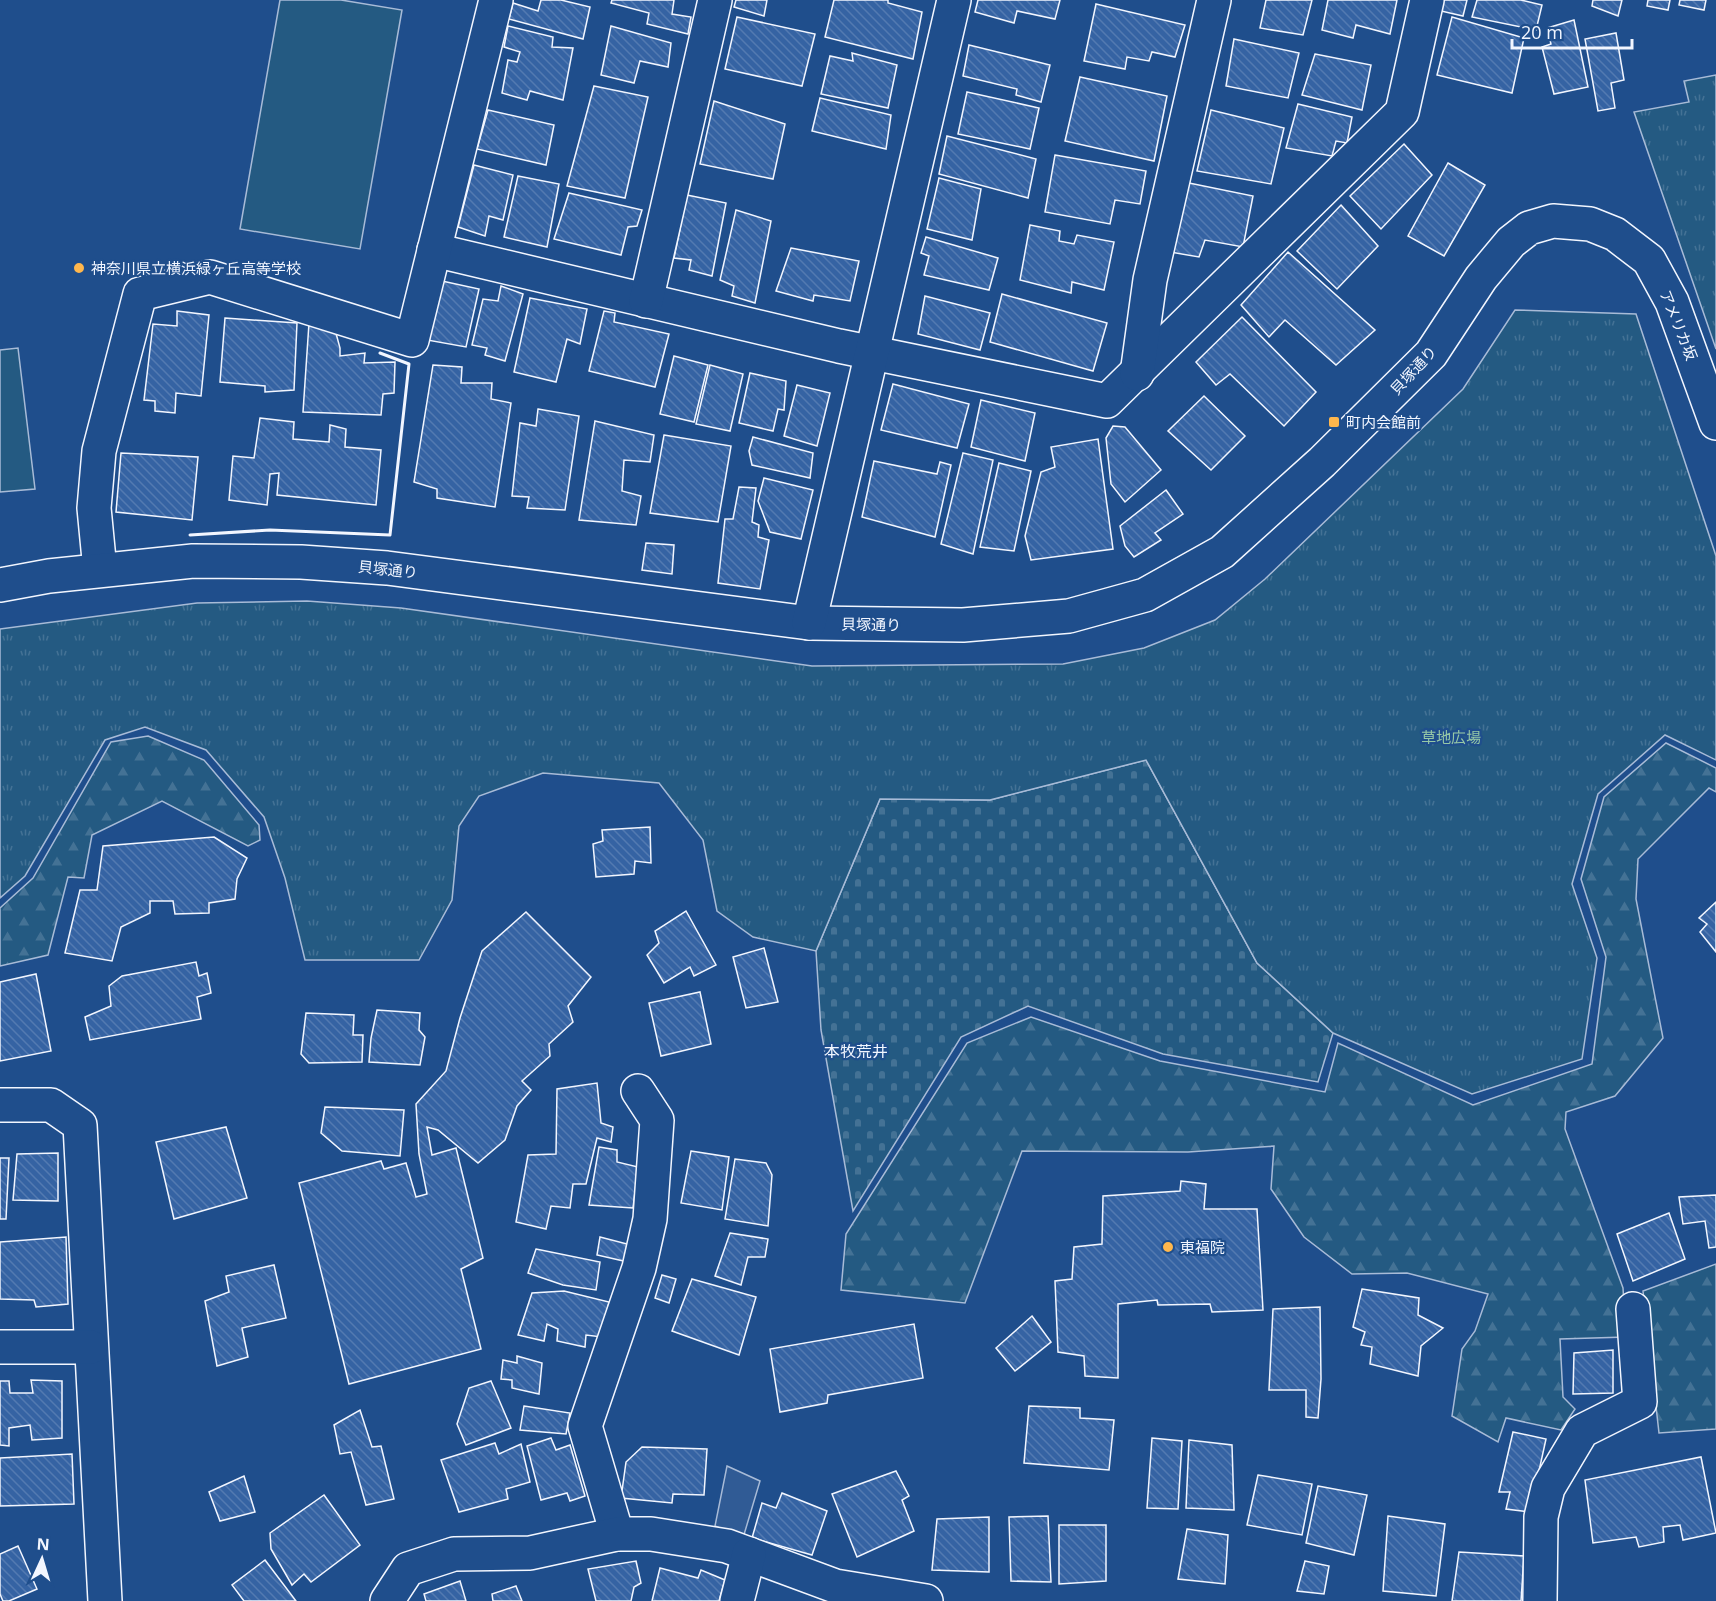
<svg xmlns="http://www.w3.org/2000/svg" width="1716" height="1601" font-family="'Open Sans','Noto Sans JP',sans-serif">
<defs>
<pattern id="forest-firs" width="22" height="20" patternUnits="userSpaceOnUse" patternTransform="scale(1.5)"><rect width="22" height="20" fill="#245a82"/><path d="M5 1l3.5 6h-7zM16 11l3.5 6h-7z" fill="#447295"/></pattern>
<pattern id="cemetery-stones" width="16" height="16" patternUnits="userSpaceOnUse" patternTransform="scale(1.5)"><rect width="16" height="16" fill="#245a82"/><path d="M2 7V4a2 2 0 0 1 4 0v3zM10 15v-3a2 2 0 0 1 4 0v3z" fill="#447295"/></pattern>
<pattern id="park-tufts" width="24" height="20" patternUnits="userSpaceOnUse" patternTransform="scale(1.5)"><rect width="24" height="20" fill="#245a82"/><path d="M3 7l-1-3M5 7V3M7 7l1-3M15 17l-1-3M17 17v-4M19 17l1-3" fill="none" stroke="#447295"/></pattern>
<pattern id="building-back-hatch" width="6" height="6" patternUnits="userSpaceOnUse" patternTransform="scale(1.5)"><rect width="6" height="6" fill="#3563a3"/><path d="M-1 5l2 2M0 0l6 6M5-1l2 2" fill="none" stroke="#537ab1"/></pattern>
</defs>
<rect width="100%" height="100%" fill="#1f4e8c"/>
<g fill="url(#forest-firs)" stroke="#a8bbd7" stroke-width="1.5">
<polygon points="148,736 204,760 259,825 260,840 248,846 162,801 92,835 84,878 68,877 48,955 0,966 0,908 33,878 111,742"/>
<polygon points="1666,743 1716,768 1716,792 1709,788 1638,859 1636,899 1663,1038 1615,1096 1566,1112 1565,1129 1623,1288 1626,1337 1560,1339 1563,1397 1575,1409 1561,1430 1506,1418 1498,1442 1452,1416 1462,1349 1475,1331 1488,1294 1407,1273 1352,1274 1304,1237 1271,1189 1274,1146 1188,1152 1022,1151 965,1303 841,1290 846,1234 967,1043 1031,1017 1160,1061 1325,1092 1338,1043 1473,1105 1592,1064 1606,957 1581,879 1604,797"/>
<polygon points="1716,1264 1716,1429 1659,1433 1643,1291"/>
</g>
<polygon fill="url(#cemetery-stones)" stroke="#a8bbd7" stroke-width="1.5" points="1146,760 1257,963 1333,1033 1318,1082 1163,1054 1028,1006 961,1037 853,1211 821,1030 816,951 880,799 990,800"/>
<g fill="url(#park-tufts)" stroke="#a8bbd7" stroke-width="1.5">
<polygon points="1716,75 1716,349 1634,112 1689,102 1684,81"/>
<polygon points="1515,310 1636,314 1716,556 1716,760 1665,735 1598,794 1572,884 1597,958 1582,1059 1472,1094 1333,1033 1257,963 1146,760 990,800 880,799 816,951 753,937 717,911 703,840 659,783 543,773 479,796 459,826 452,900 419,960 305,960 285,878 264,817 206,750 145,727 105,740 25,876 0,898 0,629 197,603 307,601 401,608 812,666 1063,664 1144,648 1215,620 1265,579 1463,389"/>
</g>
<g fill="#245a82" stroke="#a8bbd7" stroke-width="1.5">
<polygon points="280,0 341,0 402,10 360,249 240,229"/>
<polygon points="18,348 35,489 0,492 0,350"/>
</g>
<polygon fill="#305b95" stroke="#a8bbd7" stroke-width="1.5" points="727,1466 760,1481 743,1538 715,1526"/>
<g fill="url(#building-back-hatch)" stroke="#f2f6ff" stroke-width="1.5">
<polygon points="541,0 561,0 590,7 583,39 509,19 513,3 538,11"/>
<polygon points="612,0 674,0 672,14 691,17 688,34 647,24 649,13 611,3"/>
<polygon points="736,0 767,0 764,16 734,7"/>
<polygon points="834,0 888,0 888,3 922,12 913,59 825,37"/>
<polygon points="978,0 1060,0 1055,19 1017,11 1014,23 975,12"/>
<polygon points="1266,0 1312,0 1303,35 1260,28"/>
<polygon points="1328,0 1397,0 1390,34 1356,25 1353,38 1322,30"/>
<polygon points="1443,0 1467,0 1463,16 1441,11"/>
<polygon points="1477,0 1521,0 1542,5 1536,30 1472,17"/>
<polygon points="1593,0 1622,0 1618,16 1592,6"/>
<polygon points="1648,0 1670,0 1668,10 1647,6"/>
<polygon points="1680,0 1706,0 1704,10 1679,5"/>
<polygon points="1096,4 1185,25 1175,57 1152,52 1149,61 1127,57 1125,69 1084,61"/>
<polygon points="737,17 815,34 802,86 725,69"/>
<polygon points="1452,17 1524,38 1512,93 1437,75"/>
<polygon points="1574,20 1588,87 1554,94 1542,47 1551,44 1547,28"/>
<polygon points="508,26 553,37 552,47 573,48 563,100 530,91 527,100 502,93 508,60 517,62 520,52 504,47"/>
<polygon points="611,26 671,43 668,67 640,61 634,83 601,75"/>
<polygon points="1616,33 1624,80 1611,83 1615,108 1598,111 1585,39"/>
<polygon points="1234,39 1299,53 1288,98 1226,86"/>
<polygon points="969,45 1050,65 1041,102 1016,95 1017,89 963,76"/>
<polygon points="852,53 897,65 888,108 821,94 830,56 853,61"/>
<polygon points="1315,54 1371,65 1362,110 1302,95"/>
<polygon points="1080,77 1167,96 1154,161 1065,141"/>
<polygon points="594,86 648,97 625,198 567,186"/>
<polygon points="967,92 1039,108 1030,149 958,134"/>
<polygon points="820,98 891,115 886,149 812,131"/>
<polygon points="714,101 785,124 773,179 700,164"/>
<polygon points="1298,104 1352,117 1347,143 1336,141 1332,156 1286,148"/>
<polygon points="488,110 554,125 546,165 477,149"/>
<polygon points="1211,110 1284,128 1271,184 1197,171"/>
<polygon points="947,136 1036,159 1028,198 939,174"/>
<polygon points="1404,144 1432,175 1381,229 1350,196"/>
<polygon points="1055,155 1146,171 1140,204 1115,200 1110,224 1045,212"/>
<polygon points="1448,163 1485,185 1444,256 1408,236"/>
<polygon points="474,165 513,175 503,220 489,216 485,236 458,227"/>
<polygon points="518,176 559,184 547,247 504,237"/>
<polygon points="939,178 981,189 972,240 927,229"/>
<polygon points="1189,183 1253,196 1243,247 1205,240 1199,257 1170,252"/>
<polygon points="569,193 642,210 637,226 628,227 621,255 554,239"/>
<polygon points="687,195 726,203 712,276 689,270 691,260 674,258"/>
<polygon points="1341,205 1378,246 1337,289 1297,251"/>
<polygon points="736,210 771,221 755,303 732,296 734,286 720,280"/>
<polygon points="1030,225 1060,231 1059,241 1074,244 1077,235 1114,242 1104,290 1072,282 1071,293 1020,280"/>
<polygon points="926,237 998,258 989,290 924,275 929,256 921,253"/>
<polygon points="791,248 859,261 850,301 814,295 813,301 776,291"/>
<polygon points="1288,252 1375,330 1336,365 1285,320 1269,337 1241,305"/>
<polygon points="442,281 479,289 466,347 427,340"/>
<polygon points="501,286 523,294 505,361 485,355 487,348 472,345 483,299 498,301"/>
<polygon points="1002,294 1107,323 1093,371 990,342"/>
<polygon points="925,296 990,313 980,350 918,334"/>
<polygon points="530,298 587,309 580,344 567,339 556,382 514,372"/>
<polygon points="177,311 209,315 201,396 176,393 175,413 155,411 155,401 144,400 153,324 177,326"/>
<polygon points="604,311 615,313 614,322 669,334 655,387 589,371"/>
<polygon points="1242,317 1316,392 1284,426 1230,374 1216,385 1196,362"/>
<polygon points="225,318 297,323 294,390 265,392 265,386 220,382"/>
<polygon points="309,323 334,326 340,348 340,356 365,353 364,363 395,362 394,393 383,394 381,415 303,412"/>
<polygon points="674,356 708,365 694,422 660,414"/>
<polygon points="433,365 462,367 461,383 492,383 491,399 511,403 495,507 437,498 437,489 414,482"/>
<polygon points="710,365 743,374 730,431 696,424"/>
<polygon points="750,373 786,381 784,410 778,409 773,431 739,423"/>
<polygon points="893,384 969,404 957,448 881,430"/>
<polygon points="797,385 830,393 817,446 784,436"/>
<polygon points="1204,396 1245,436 1211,470 1168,431"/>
<polygon points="981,400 1035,413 1025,461 971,447"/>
<polygon points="538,409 579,416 565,510 527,508 529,497 512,496 520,423 536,426"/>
<polygon points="260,418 294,422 293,439 329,442 330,425 346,429 345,447 381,450 376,505 277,495 279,473 270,474 267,505 229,500 233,456 254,458"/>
<polygon points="595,421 654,435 650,462 624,460 622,491 641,496 636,525 579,520"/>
<polygon points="1113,426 1125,427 1161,470 1125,502 1111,484 1106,438"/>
<polygon points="664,435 731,446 718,522 650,513"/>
<polygon points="753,437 813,453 810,478 752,465 749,451"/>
<polygon points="1098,439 1113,549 1031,560 1025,536 1041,472 1055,467 1051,447"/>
<polygon points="121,453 198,457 192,520 116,512"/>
<polygon points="963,453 993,460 973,554 941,544"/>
<polygon points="874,461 937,474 940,462 951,465 935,537 862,517"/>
<polygon points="999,463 1031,471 1014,551 980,547"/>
<polygon points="764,478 813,490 801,539 770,532 758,501"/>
<polygon points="739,487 756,488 752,522 759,525 758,537 769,540 760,589 718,583 725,519 733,519"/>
<polygon points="1166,490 1183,514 1155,533 1161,540 1134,557 1125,546 1120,526"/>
<polygon points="646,543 674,545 672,574 642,570"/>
<polygon points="650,827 651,863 635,861 634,874 596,877 593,844 603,841 602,830"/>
<polygon points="214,837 247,858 237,879 235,899 209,903 209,913 175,914 173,901 150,901 150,913 121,927 112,961 65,953 80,890 97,890 103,846"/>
<polygon points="1716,902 1716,952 1700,932 1707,924 1699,918"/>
<polygon points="686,911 716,965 694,976 690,967 664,983 647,955 659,943 655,931"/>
<polygon points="526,912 591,977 568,1006 573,1022 549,1044 550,1056 522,1081 531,1090 517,1106 505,1140 478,1163 438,1130 427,1127 432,1155 456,1148 483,1258 461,1269 481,1349 349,1384 299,1183 381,1161 384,1169 406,1163 416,1197 427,1194 419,1154 416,1104 446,1071 460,1018 482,951"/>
<polygon points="764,948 778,1002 746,1008 733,957"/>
<polygon points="196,962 199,976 207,973 211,993 197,997 201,1019 90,1040 85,1017 111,1006 109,986 122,976"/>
<polygon points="36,974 51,1051 0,1061 0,982"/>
<polygon points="700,992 711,1044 661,1056 649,1003"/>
<polygon points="377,1010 420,1013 419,1030 425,1037 420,1065 369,1062 371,1038"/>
<polygon points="306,1013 354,1015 353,1035 363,1035 362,1062 309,1063 301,1054"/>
<polygon points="597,1083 601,1123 613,1127 611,1142 597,1138 586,1184 573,1184 570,1208 551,1206 546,1229 516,1222 528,1155 556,1154 557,1089"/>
<polygon points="325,1107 404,1110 400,1156 342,1151 321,1133"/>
<polygon points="226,1127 247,1198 174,1219 156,1142"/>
<polygon points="599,1147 617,1150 617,1162 638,1167 633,1208 589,1205"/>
<polygon points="691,1151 729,1157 722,1210 681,1203"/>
<polygon points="58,1153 58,1201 13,1200 17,1154"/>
<polygon points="0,1158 9,1158 6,1219 0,1219"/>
<polygon points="735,1159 766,1163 772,1175 768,1226 725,1219"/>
<polygon points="1181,1181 1206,1184 1204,1209 1257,1209 1263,1310 1212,1312 1210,1304 1158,1305 1157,1300 1118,1304 1118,1378 1085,1376 1084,1356 1058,1352 1055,1281 1072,1279 1074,1247 1102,1244 1103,1196 1180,1191"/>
<polygon points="1716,1195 1716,1247 1709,1248 1705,1221 1683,1224 1679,1197"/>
<polygon points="1669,1213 1685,1259 1633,1281 1617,1234"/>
<polygon points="730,1233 768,1239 765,1257 748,1257 741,1285 715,1276"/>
<polygon points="66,1237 68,1304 36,1307 34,1300 0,1299 0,1242"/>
<polygon points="600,1237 631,1245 628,1262 597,1255"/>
<polygon points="536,1249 600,1262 596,1290 563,1285 528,1273"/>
<polygon points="274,1265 286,1318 242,1328 248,1357 217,1366 205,1301 229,1292 226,1276"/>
<polygon points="662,1275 676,1279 669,1303 655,1298"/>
<polygon points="692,1279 756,1297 739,1355 672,1331"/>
<polygon points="1362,1289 1419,1298 1418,1315 1443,1328 1421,1346 1418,1376 1370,1364 1372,1347 1361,1345 1365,1332 1353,1327"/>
<polygon points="564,1291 609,1302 602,1337 586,1335 585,1347 557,1341 558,1329 547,1324 544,1341 518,1335 532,1293"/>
<polygon points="1320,1307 1321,1379 1318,1418 1306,1417 1306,1390 1269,1390 1273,1309"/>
<polygon points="1032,1316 1051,1342 1015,1371 996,1348"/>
<polygon points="914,1324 923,1378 828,1395 827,1403 780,1412 770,1349"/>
<polygon points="1613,1350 1613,1393 1573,1394 1574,1353"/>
<polygon points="517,1356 542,1363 539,1394 512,1388 512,1380 501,1379 503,1360 517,1363"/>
<polygon points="31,1380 62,1381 62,1438 32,1440 30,1425 9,1428 9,1446 0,1445 0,1381 9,1381 10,1393 33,1393"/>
<polygon points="491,1381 511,1428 466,1445 457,1424 469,1388"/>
<polygon points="524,1406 570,1413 566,1434 520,1430"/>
<polygon points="1029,1406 1080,1408 1080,1418 1114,1420 1109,1470 1024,1463"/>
<polygon points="360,1410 372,1447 381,1446 394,1499 366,1505 351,1452 340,1454 334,1425"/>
<polygon points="1513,1432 1546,1439 1530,1512 1506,1509 1510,1492 1499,1492"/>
<polygon points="551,1438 556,1450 570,1445 585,1496 570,1501 567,1493 541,1500 527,1446"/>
<polygon points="1152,1438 1182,1441 1178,1509 1147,1508"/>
<polygon points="1189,1440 1232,1445 1234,1510 1186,1508"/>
<polygon points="495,1443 499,1454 521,1444 530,1482 506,1489 508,1499 459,1512 441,1460"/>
<polygon points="642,1447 707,1449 704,1495 673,1494 672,1503 621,1498 626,1462"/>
<polygon points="72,1454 74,1504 0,1506 0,1458"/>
<polygon points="1701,1457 1716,1533 1683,1540 1680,1525 1663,1527 1664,1542 1639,1547 1636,1537 1593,1543 1585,1480"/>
<polygon points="896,1471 909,1496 902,1500 914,1531 857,1557 832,1494"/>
<polygon points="1258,1475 1312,1484 1302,1535 1247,1525"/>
<polygon points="244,1476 255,1512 220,1521 209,1492"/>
<polygon points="1318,1486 1367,1495 1354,1555 1306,1543"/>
<polygon points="782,1493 827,1511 812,1555 752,1538 762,1503 776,1508"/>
<polygon points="324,1495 360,1545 311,1582 304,1574 292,1585 271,1549 270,1533"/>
<polygon points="1048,1516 1051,1582 1011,1581 1009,1517"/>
<polygon points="1388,1516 1445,1524 1436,1596 1383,1591"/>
<polygon points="989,1517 989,1572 932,1570 937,1519"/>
<polygon points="1059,1525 1106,1525 1106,1581 1059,1584"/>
<polygon points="1187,1529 1228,1535 1225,1584 1178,1579"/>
<polygon points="18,1546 37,1589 9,1601 3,1601 0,1594 0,1554"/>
<polygon points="1459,1552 1524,1556 1521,1601 1452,1601"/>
<polygon points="265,1560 296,1601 244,1601 232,1585"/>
<polygon points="636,1561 641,1583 634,1587 631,1601 596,1601 588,1569"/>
<polygon points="1305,1561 1329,1566 1324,1594 1297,1591"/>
<polygon points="660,1568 698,1578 701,1570 725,1580 719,1601 652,1601"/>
<polygon points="460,1581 466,1601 426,1601 424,1594"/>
<polygon points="516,1586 522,1601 493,1601 492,1594"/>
</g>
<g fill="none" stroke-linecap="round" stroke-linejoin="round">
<g stroke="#f2f6ff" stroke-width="36">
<g id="minor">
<polyline points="434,250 839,346 1107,401 1402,112 1427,0"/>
<polyline points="646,301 715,0"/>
<polyline points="1137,374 1150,280 1214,0"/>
<polyline points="100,570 94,508 99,451 140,294 210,277 412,340 496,0"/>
<polyline points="0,585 49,576 193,561 301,562 387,568 809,623 963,625 1069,616 1145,595 1222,552 1322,462 1431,354 1481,278 1511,242 1529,228 1553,221 1590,224 1615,234 1649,260 1672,302 1716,423"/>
<polyline points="809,623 954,0"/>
<polyline points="0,1105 51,1105 80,1125 105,1601"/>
<polyline points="0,1347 91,1347"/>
<polyline points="617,1534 585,1426 639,1268 650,1219 657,1120 638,1091"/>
<polyline points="387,1601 408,1569 454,1554 530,1553 617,1534 651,1534 727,1546 835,1586 926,1601"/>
<polyline points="737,1601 749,1554"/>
<polyline points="1540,1601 1541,1517 1548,1488 1582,1431 1640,1402 1633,1309"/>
</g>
</g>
<use href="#minor" stroke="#1f4e8c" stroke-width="33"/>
<polyline stroke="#f2f6ff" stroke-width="3" points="190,535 270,530 390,535 409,364 380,353"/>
</g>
<g fill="#ffb74d" stroke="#1f4e8c" stroke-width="2">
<circle cx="79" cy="268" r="6"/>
<rect x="1328" y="416" width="12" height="12" rx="3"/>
<circle cx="1168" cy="1247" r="6"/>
</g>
<g text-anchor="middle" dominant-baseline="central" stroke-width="4.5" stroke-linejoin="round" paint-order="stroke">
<g font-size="15" fill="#f2f6ff" stroke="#1f4e8c" text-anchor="start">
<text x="91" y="268">神奈川県立横浜緑ヶ丘高等学校</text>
<text x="1346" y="422">町内会館前</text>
<text x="1180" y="1247">東福院</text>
</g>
<g font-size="15" fill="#f2f6ff" stroke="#1f4e8c">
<text transform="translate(1679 325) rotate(68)">アメリカ坂</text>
<text transform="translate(1413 370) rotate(-47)">貝塚通り</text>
<text transform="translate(388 569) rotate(6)">貝塚通り</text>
<text transform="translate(871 624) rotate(1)">貝塚通り</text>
</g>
<g font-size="15" fill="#97c8a6" stroke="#1f4e8c">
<text x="1451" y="737">草地広場</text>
</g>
<g font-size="16" fill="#f2f6ff" stroke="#1f4e8c">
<text x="856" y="1051">本牧荒井</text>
</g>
</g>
<g transform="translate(42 1559) rotate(4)" stroke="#1f4e8c" stroke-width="4.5" paint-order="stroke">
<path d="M0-4.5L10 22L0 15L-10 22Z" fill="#f2f6ff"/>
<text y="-9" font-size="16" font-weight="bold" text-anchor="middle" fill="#f2f6ff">N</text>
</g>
<path d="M1512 39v9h120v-9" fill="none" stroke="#f2f6ff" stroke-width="3"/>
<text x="1521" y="39" font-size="18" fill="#f2f6ff" stroke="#1f4e8c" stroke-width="4.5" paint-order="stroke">20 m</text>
</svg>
